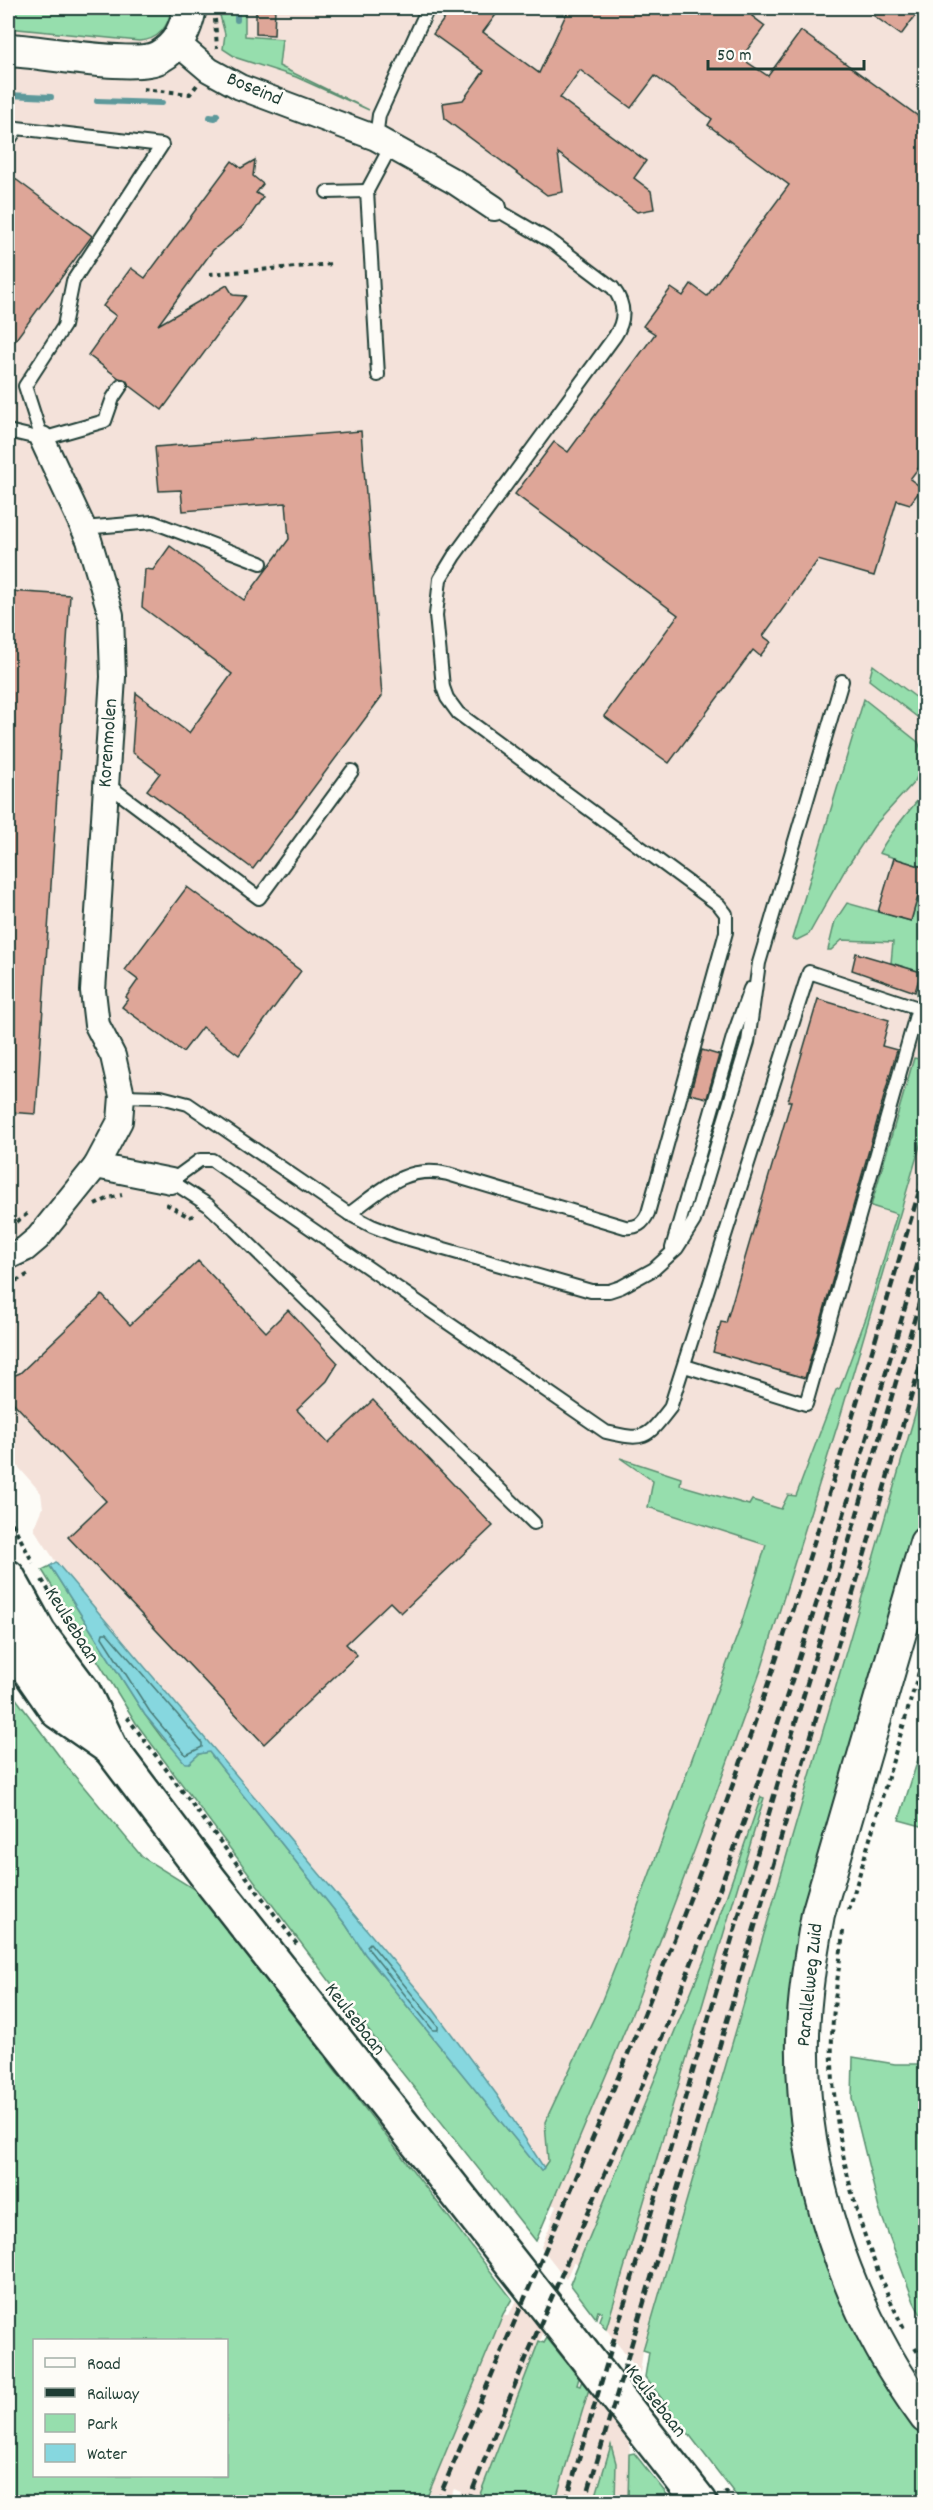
<svg xmlns="http://www.w3.org/2000/svg" width="933" height="2510" font-family="Dekko,sans-serif">
<rect width="100%" height="100%" fill="#fdfcf7"/>
<filter id="ink" filterUnits="userSpaceOnUse"><feTurbulence type="fractalNoise" baseFrequency=".0167" numOctaves="2"/><feDisplacementMap in="SourceGraphic" scale="12" xChannelSelector="R" yChannelSelector="G"/><feConvolveMatrix kernelMatrix="1 2 1 2 8 2 1 2 1" color-interpolation-filters="sRGB"/></filter>
<g filter="url(#ink)">
<g fill="#f4e2da">
<polygon points="8,8 925,8 925,1459 658,2353 643,2351 640,2373 599,2320 602,2312 598,2311 596,2318 570,2284 578,2264 573,2263 566,2279 541,2247 553,2219 551,2218 556,2206 551,2204 546,2216 544,2168 497,2095 427,2001 356,1915 66,1577 34,1529 43,1508 41,1493 8,1455 8,1317 13,1312 8,1271"/>
<polygon points="518,2299 544,2331 477,2502 457,2502 461,2492 454,2489 448,2502 425,2502 503,2314 508,2316"/>
<polygon points="589,2389 630,2441 628,2502 615,2502 611,2446 594,2502 555,2502"/>
</g>
<g fill="#96dead" stroke="#5a8e70" stroke-width="1.5" fill-rule="evenodd">
<path d="M8 8H171C169 26 159 40 139 41L8 28Z"/>
<polygon points="218,8 245,8 245,36 282,39 279,66 369,110 296,77 237,58 223,49 225,34"/>
<polygon points="873,665 925,704 925,723 869,680"/>
<polygon points="864,699 918,742 923,753 922,766 915,781 874,826 845,870 809,934 797,940 792,939"/>
<path d="M925 791V868L879 853C892 829 909 812 925 791Z"/>
<polygon points="925,871 925,997 917,995 921,972 891,963 893,942 842,940 831,950 828,950 835,921 847,903 911,921"/>
<polygon points="925,1042 925,1129 841,1414 762,1667 718,1788 636,2004 536,2241 337,1991 136,1723 42,1570 50,1566 145,1715 162,1738 189,1763 199,1754 209,1752 346,1925 365,1954 541,2171 548,2161 545,2122 600,2005 621,1952 740,1628 766,1545 648,1507 653,1481 620,1458 681,1478 680,1485 749,1505 752,1500 781,1509 788,1495 796,1496 836,1390 840,1388 867,1315 897,1214 871,1206 914,1058 920,1059"/>
<polygon points="925,1380 925,1507 817,1876 793,2070 910,2413 925,2435 925,2502 741,2502 645,2377 649,2352 643,2350"/>
<path d="M8 1688 69 1769 142 1857 197 1891 512 2299 503 2314 425 2502H8ZM34 2340H226V2476H34Z"/>
<polygon points="925,1737 925,1827 899,1820"/>
<polygon points="761,1797 764,1798 606,2329 599,2320 602,2312 598,2311 596,2318 570,2284 705,1958"/>
<polygon points="853,2057 895,2064 925,2064 925,2323 914,2302 879,2209 852,2099"/>
<polygon points="547,2338 579,2378 577,2385 580,2386 582,2380 589,2389 555,2502 477,2502 539,2341 544,2343"/>
<polygon points="611,2445 616,2463 615,2502 594,2502"/>
<polygon points="634,2453 673,2502 628,2502 629,2454"/>
</g>
<polygon fill="#86d7df" stroke="#5d999b" stroke-width="1.5" points="56,1562 427,2001 497,2095 544,2168 541,2171 365,1954 346,1925 209,1752 199,1754 189,1763 185,1763 145,1715 50,1566"/>
<g fill="none" stroke-linecap="round" stroke-linejoin="round">
<g stroke="#487b78" stroke-width="1.5">
<polygon points="103,1633 107,1633 202,1743 202,1747 186,1755 150,1712 102,1637"/>
<polygon points="370,1943 438,2026 438,2030 433,2030 370,1951 367,1946"/>
</g>
<g stroke="#5d999b" stroke-width="6">
<polyline points="237,8 237,20"/>
<polyline points="8,95 51,97"/>
<polyline points="97,101 162,103"/>
<polyline points="210,117 215,118 217,115"/>
</g>
</g>
<g fill="#dea698" stroke="#1f3d34" stroke-width="1.5">
<polygon points="256,8 275,8 274,35 256,34"/>
<polygon points="452,8 501,8 483,32 539,73 569,8 758,8 752,16 765,26 741,58 768,76 801,31 926,122 926,458 910,479 922,488 910,504 897,500 874,576 818,560 763,636 771,642 760,656 753,650 669,763 604,716 678,615 515,494 554,442 568,452 655,334 643,326 671,288 683,296 691,284 707,296 789,185 708,125 712,119 655,76 631,108 580,70 560,98 646,161 634,178 651,191 654,209 637,212 558,153 563,192 547,195 445,119 443,103 463,100 484,71 433,34"/>
<polygon points="863,8 921,8 901,35"/>
<polygon points="255,160 253,176 263,184 256,193 263,197 244,225 213,250 158,325 227,285 233,295 246,296 162,410 129,385 126,380 119,378 88,355 116,316 103,306 131,268 145,278 232,161 241,168"/>
<polygon points="14,178 92,236 8,350 8,186"/>
<polygon points="361,431 382,696 253,869 147,790 160,773 132,752 136,693 189,733 232,674 142,607 145,569 153,570 170,546 244,600 289,539 286,503 183,511 181,490 159,491 155,447"/>
<polygon points="8,591 70,595 36,1114 8,1112"/>
<polygon points="894,858 926,868 911,921 878,912"/>
<polygon points="187,887 301,971 239,1055 202,1027 183,1052 122,1007 128,999 126,997 138,980 125,970"/>
<polygon points="856,953 921,972 915,992 852,970"/>
<polygon points="818,999 889,1020 882,1046 897,1050 805,1378 713,1352 721,1322 726,1323 791,1101 788,1101"/>
<polygon points="702,1050 719,1055 707,1098 690,1094"/>
<polygon points="198,1261 266,1332 288,1310 338,1363 327,1381 297,1410 328,1443 373,1400 493,1526 401,1613 390,1602 346,1644 357,1655 264,1744 68,1537 106,1501 8,1397 8,1378 20,1373 102,1295 130,1325"/>
</g>
<g fill="none" stroke-linecap="round" stroke-linejoin="round">
<g stroke="#1f3d34" stroke-width="16">
<g id="service">
<polyline points="376,138 379,115 428,8"/>
<polyline points="8,142 17,128 162,145 73,281 64,326 25,386 42,439"/>
<polyline points="327,192 367,191"/>
<polyline points="378,375 367,191 391,146"/>
<polyline points="8,431 42,439 105,421 113,398 121,386"/>
<polyline points="83,528 153,522 261,563"/>
<polyline points="107,784 259,898 352,771"/>
<polyline points="122,1096 161,1097 188,1104 349,1214 372,1226 395,1235 591,1291 609,1291 621,1287 654,1269 677,1248 694,1221 748,1042 759,963 842,681"/>
<path d="M349 1214C382 1190 405 1164 448 1174L625 1227C637 1228 643 1224 648 1213L726 932V914L719 905 458 713 447 698 443 687 436 615 440 579 454 556 615 336C626 319 625 304 613 288L552 242 494 208"/>
<polyline points="672,1248 733,1037 750,989"/>
<path d="M534 1523 235 1230 208 1205 171 1181 200 1160H212L606 1432C645 1441 646 1439 670 1408L809 972 918 1008 806 1404 685 1366"/>
</g>
</g>
<g stroke="#1f3d34" stroke-width="28">
<g id="minor">
<polyline points="177,43 209,70 240,87 376,138 455,182 494,208"/>
<polyline points="96,1166 171,1181"/>
<polyline points="8,1257 25,1249 38,1238 96,1166 120,1121 122,1096 113,1056 97,1025 93,991 113,677 111,615 89,540 42,439"/>
</g>
</g>
<g stroke="#1f3d34" stroke-width="36">
<g id="tertiary">
<path d="M8 50C41 51 135 70 159 57 179 46 186 28 190 8"/>
<path d="M926 1543 818 1914C811 1954 804 1995 803 2036 800 2171 846 2309 926 2417"/>
</g>
</g>
<g stroke="#1f3d34" stroke-width="38">
<g id="secondary">
<polyline points="8,1577 39,1633 84,1693 111,1749 210,1880 700,2502"/>
<polyline points="8,1640 58,1712 110,1748"/>
</g>
</g>
<g stroke="#1f3d34" stroke-width="4" stroke-dasharray="4.5 4.5" stroke-linecap="butt">
<polyline points="215,19 217,48"/>
<polyline points="143,89 190,94 197,85"/>
<polyline points="209,274 333,264"/>
<polyline points="166,1204 189,1217 196,1215"/>
<polyline points="95,1205 109,1198 122,1195"/>
<polyline points="8,1225 18,1221 28,1213"/>
<polyline points="8,1285 31,1273"/>
<polyline points="8,1515 33,1563"/>
<polyline points="42,1580 78,1637"/>
<polyline points="127,1717 299,1947"/>
<polyline points="849,1910 926,1648"/>
<path d="M843 1931C839 1975 830 2019 832 2063 836 2156 862 2245 904 2329"/>
<polyline points="915,2348 926,2365"/>
<polyline points="725,2491 734,2502"/>
</g>
<use href="#service" stroke="#fdfcf7" stroke-width="12"/>
<use href="#minor" stroke="#fdfcf7" stroke-width="24"/>
<use href="#tertiary" stroke="#fdfcf7" stroke-width="32"/>
<use href="#secondary" stroke="#fdfcf7" stroke-width="33"/>
<g stroke="#1f3d34" stroke-width="4.5" stroke-dasharray="9 4.5" stroke-linecap="butt">
<path d="M437 2502C537 2268 641 2035 729 1795 804 1589 864 1378 926 1168"/>
<path d="M468 2502C539 2317 625 2137 696 1951 787 1717 856 1476 926 1235"/>
<polyline points="566,2502 926,1280"/>
<polyline points="585,2502 926,1346"/>
</g>
</g>
</g>
<g text-anchor="middle" dominant-baseline="central" stroke-width="5" stroke-linejoin="round" paint-order="stroke">
<g font-size="20" fill="#1f3d34" stroke="#fdfcf7">
<text transform="translate(254 90) rotate(23)">Boseind</text>
<text transform="translate(109 743) rotate(-86)">Korenmolen</text>
<text transform="translate(71 1626) rotate(58)">Keulsebaan</text>
<text transform="translate(811 1985) rotate(-84)">Parallelweg Zuid</text>
<text transform="translate(354 2020) rotate(52)">Keulsebaan</text>
<text transform="translate(655 2402) rotate(52)">Keulsebaan</text>
</g>
</g>
<rect width="933" height="2510" fill="none" stroke="#fdfcf7" stroke-width="30"/>
<rect x="15" y="15" width="903" height="2480" fill="none" stroke="#1f3d34" stroke-width="2" filter="url(#ink)"/>
<rect x="33" y="2339" width="195" height="138" fill="#fdfcf7" stroke="#a4b0a9" stroke-width="1.5"/>
<rect x="45" y="2358" width="30" height="9" fill="#fdfcf7" stroke="#a4b0a9" stroke-width="1.5"/>
<text x="87" y="2369" font-size="18" fill="#1f3d34">Road</text>
<rect x="45" y="2388" width="30" height="9" fill="#1f3d34" stroke="#a4b0a9" stroke-width="1.5"/>
<text x="87" y="2399" font-size="18" fill="#1f3d34">Railway</text>
<rect x="45" y="2414" width="30" height="18" fill="#96dead" stroke="#a4b0a9" stroke-width="1.5"/>
<text x="87" y="2429" font-size="18" fill="#1f3d34">Park</text>
<rect x="45" y="2444" width="30" height="18" fill="#86d7df" stroke="#a4b0a9" stroke-width="1.5"/>
<text x="87" y="2459" font-size="18" fill="#1f3d34">Water</text>
<path d="M708 60v9h156v-9" fill="none" stroke="#1f3d34" stroke-width="3"/>
<text x="717" y="60" font-size="18" fill="#1f3d34" stroke="#fdfcf7" stroke-width="4.5" paint-order="stroke">50 m</text>
</svg>
